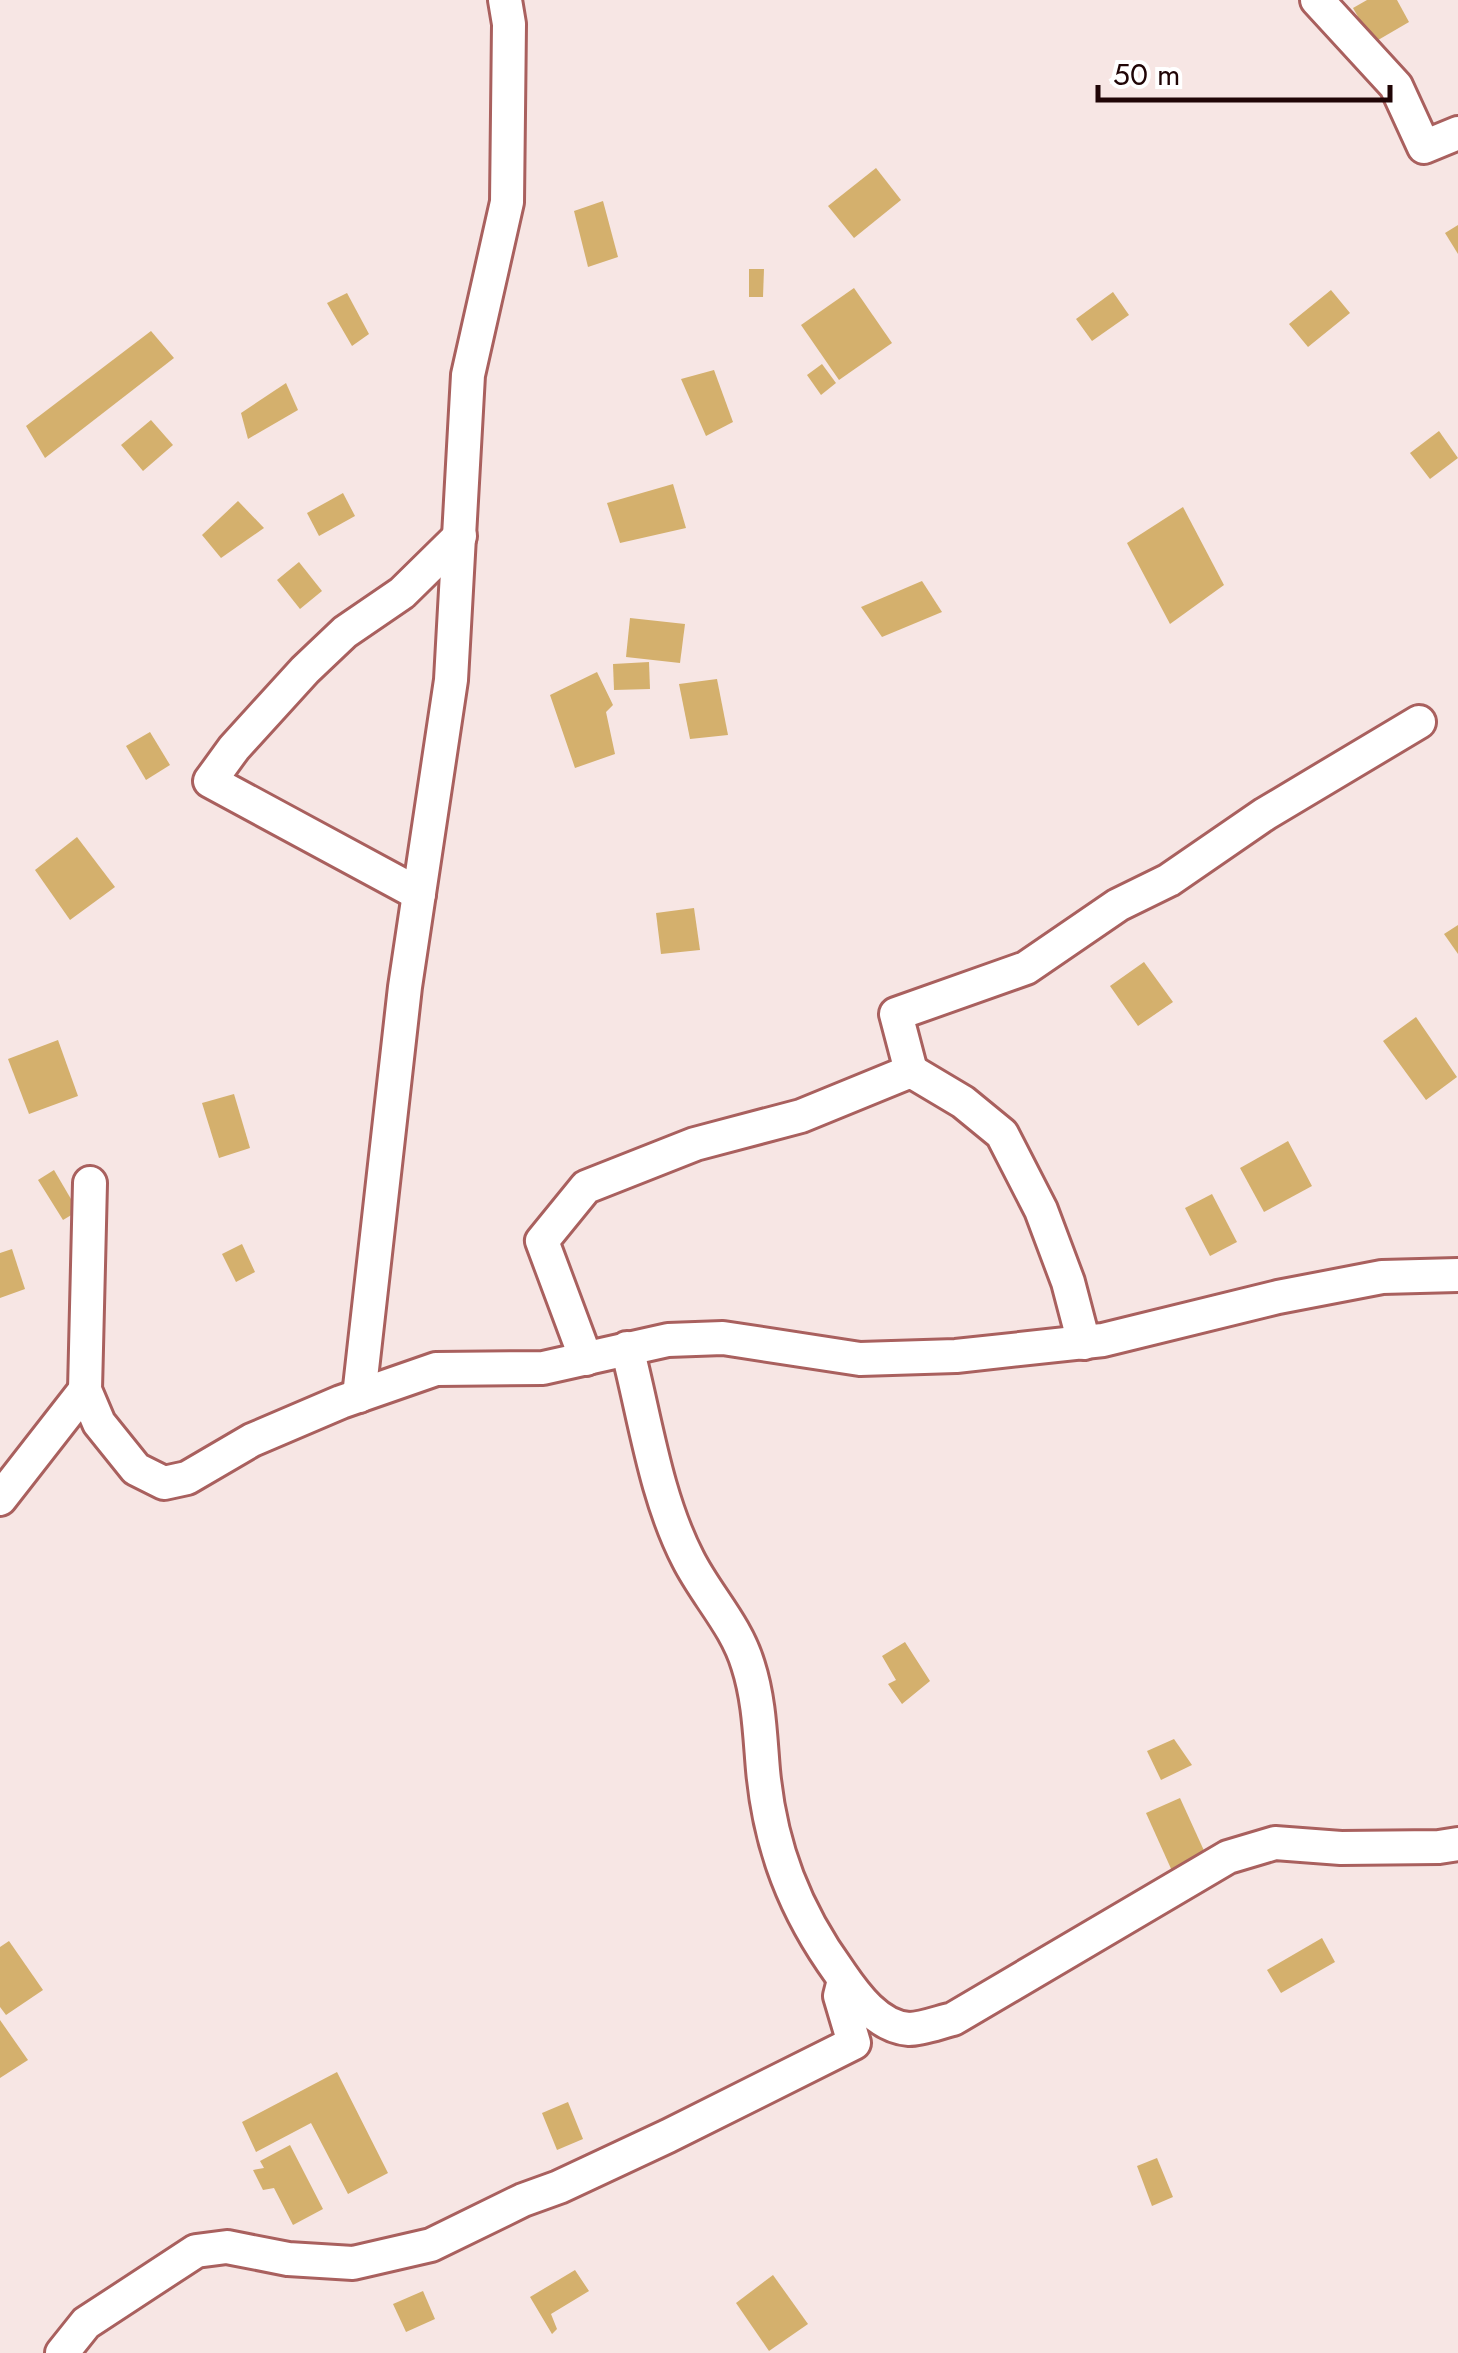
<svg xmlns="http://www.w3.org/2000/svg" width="1458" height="2353" font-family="Jost,sans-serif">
<rect width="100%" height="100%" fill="#f7e6e4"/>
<g fill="#d4b06d">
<polygon points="1367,0 1397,0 1409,22 1373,43 1353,8"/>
<polygon points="876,168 901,200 854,238 828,206"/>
<polygon points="603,201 618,257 588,267 574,211"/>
<polygon points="1458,225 1458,254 1445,233"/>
<polygon points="749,269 764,269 763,297 749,297"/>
<polygon points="854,288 892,343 839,380 801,325"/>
<polygon points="1331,290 1350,313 1308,347 1289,324"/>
<polygon points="1113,292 1129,315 1092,341 1076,319"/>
<polygon points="347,293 369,334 352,346 327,303"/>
<polygon points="151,331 174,358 45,458 26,426"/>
<polygon points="822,364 836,383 821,395 807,375"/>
<polygon points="714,370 733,422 706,436 681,379"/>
<polygon points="286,383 298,410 248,439 241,413"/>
<polygon points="151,420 173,445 143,471 121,445"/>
<polygon points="1439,431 1458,458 1430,479 1410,453"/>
<polygon points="673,484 686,528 620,543 607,503"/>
<polygon points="343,493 355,516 319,536 307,513"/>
<polygon points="238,501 264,528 221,558 202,535"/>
<polygon points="1183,507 1224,585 1170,624 1127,543"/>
<polygon points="299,562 322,591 300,609 277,580"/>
<polygon points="922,581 942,612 882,637 861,607"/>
<polygon points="630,618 685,624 680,663 626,657"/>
<polygon points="649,662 650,689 614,690 613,664"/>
<polygon points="597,672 613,705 606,712 615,754 575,768 550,695"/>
<polygon points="717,679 728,735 690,739 679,684"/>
<polygon points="150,732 170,765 146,780 126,746"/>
<polygon points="77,837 115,887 70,920 35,870"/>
<polygon points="694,908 700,950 661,954 656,913"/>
<polygon points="1458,925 1458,954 1444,934"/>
<polygon points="1144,962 1173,1002 1138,1026 1110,986"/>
<polygon points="1416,1017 1457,1077 1426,1100 1383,1041"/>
<polygon points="58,1040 78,1096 29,1114 8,1059"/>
<polygon points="234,1094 250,1148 219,1158 202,1103"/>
<polygon points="1288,1141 1312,1186 1264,1212 1240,1168"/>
<polygon points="54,1170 78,1211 63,1220 38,1180"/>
<polygon points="1212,1194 1237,1242 1210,1256 1185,1208"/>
<polygon points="242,1244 255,1272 236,1282 222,1254"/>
<polygon points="12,1249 25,1289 0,1298 0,1253"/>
<polygon points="905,1642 930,1681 902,1704 888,1684 896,1680 882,1656"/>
<polygon points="1174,1739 1192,1765 1161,1780 1147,1751"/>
<polygon points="1180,1798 1211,1866 1177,1882 1146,1813"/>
<polygon points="1322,1938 1335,1962 1281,1993 1267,1970"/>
<polygon points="9,1941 43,1990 6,2015 0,2007 0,1947"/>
<polygon points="0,2020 28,2060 0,2078"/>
<polygon points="337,2072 388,2173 348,2194 311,2123 256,2152 242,2122"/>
<polygon points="568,2102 583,2139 557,2150 542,2113"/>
<polygon points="290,2145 323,2209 293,2225 274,2188 263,2190 253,2170 264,2168 260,2161"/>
<polygon points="1157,2158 1173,2197 1152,2206 1137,2166"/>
<polygon points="575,2270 589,2291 551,2314 557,2329 552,2334 530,2297"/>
<polygon points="773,2275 808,2324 769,2351 736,2303"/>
<polygon points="423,2291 435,2319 406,2332 393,2304"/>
</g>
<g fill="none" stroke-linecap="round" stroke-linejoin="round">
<g stroke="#a9605e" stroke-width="38">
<g id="minor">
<polyline points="1317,0 1396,86 1424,147 1458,133"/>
<polyline points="419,894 210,781 234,748 305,670 345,632 402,593 460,536"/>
<polyline points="911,1071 896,1014 1026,968 1118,905 1169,880 1265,814 1419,722"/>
<polyline points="90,1183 85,1390 99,1423 136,1469 164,1483 187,1478 252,1440 341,1402 436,1369 543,1368 668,1340 723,1338 860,1359 956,1356 1103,1340 1278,1297 1382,1277 1458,1275"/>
<path d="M627 1348C645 1417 655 1495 688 1559 706 1595 736 1625 748 1665 759 1699 760 1735 763 1770 770 1847 795 1911 840 1973 855 1995 878 2027 909 2029 922 2029 940 2022 953 2019L1228 1857 1275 1843 1341 1848 1439 1847 1458 1844"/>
<polyline points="586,1359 542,1241 586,1187 695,1144 801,1116 911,1071 963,1102 1002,1134 1041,1210 1068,1282 1084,1343"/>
<polyline points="359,1396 405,987 451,680 468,375 507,202 509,24 505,0"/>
<polyline points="0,1499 85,1390"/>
<polyline points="62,2353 86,2323 196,2251 227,2247 288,2259 353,2263 431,2245 523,2200 559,2187 668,2136 854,2043 840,1996 844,1980"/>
</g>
</g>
<use href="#minor" stroke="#fff" stroke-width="32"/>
</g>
<path d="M1098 85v15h292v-15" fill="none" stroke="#200506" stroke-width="5"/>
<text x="1113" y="85" font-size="30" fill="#200506" stroke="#ffffff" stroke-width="8" paint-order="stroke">50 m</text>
</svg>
